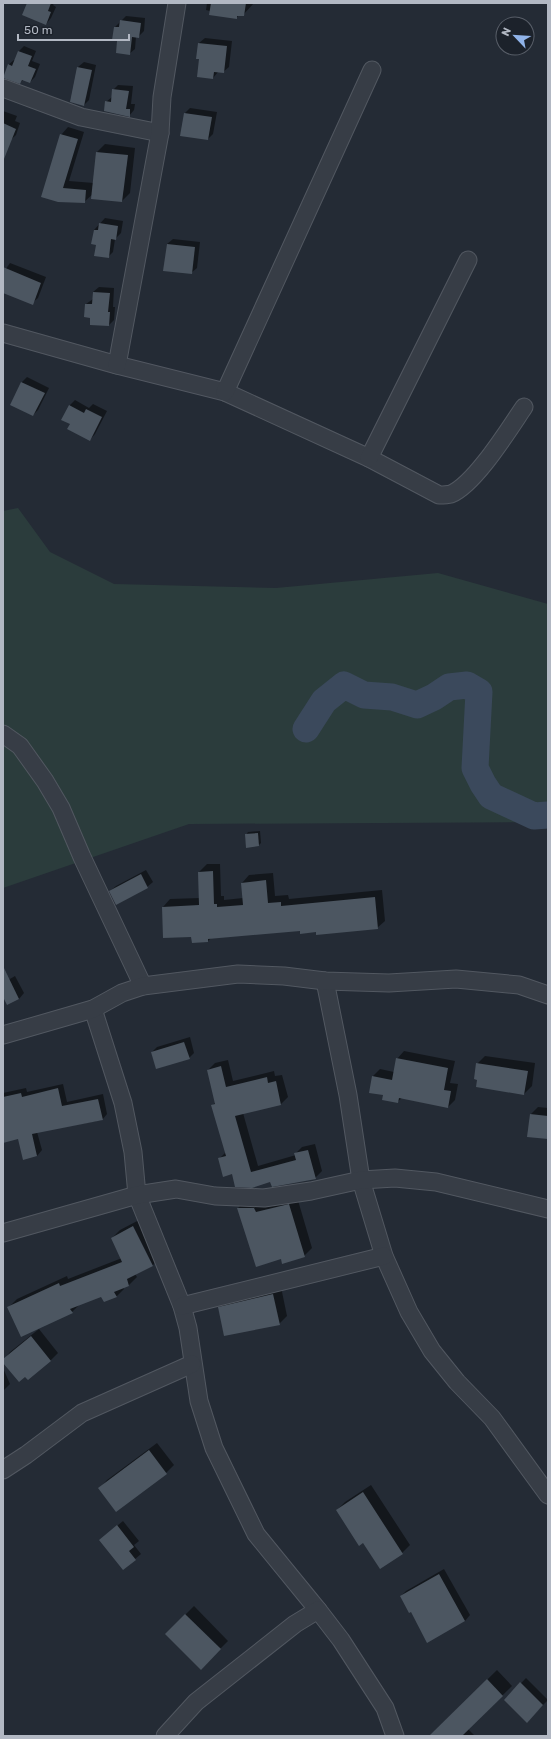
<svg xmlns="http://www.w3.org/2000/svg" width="551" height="1739" font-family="Rubik,sans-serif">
<rect width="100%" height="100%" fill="#242b35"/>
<polygon fill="#2b3c3c" points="18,508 50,552 114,584 276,588 438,573 548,604 548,824 538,822 189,824 3,888 3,511"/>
<g fill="#0007">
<polygon points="28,3 54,3 53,5 56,7 51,18 46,24"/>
<polygon points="207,3 254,3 243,15 239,15 236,18 206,10"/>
<polygon points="126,16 145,18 144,31 138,37 136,36 135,49 129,54 119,40 115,27"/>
<polygon points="205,38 232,41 229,67 223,72 218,72 213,78 200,59 197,58 199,43"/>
<polygon points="24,46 36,51 32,61 40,64 35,77 30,82 24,79 20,83 8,65 14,60 15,60 19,51"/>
<polygon points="84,62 96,65 89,100 84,105 71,101 78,67"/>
<polygon points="118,85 133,86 131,104 135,104 134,110 129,116 106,102 112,97 113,90"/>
<polygon points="190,108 217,112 213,134 208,139 185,113"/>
<polygon points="3,111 17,116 15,121 20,123 16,135 3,147"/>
<polygon points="68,127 84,132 69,181 94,183 97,152 105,144 135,148 130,193 122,201 93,194 84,202 58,201 61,135"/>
<polygon points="105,218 123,221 121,233 115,239 113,252 108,257 97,244 94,230"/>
<polygon points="173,239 200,242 197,268 191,273 167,244"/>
<polygon points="10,263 46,277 38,298 32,303 3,292 3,273"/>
<polygon points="99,287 114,288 113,307 115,307 114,320 109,325 86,304 93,299 93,292"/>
<polygon points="27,377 49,388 38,410 33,415 11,404 22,382"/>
<polygon points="75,400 89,408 93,404 107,411 95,434 90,440 71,423 70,405"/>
<polygon points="260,831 261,843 259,845 246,835 248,832"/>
<polygon points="207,864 220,864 221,896 224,896 224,900 243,898 242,883 249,875 273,873 275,896 288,895 289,899 382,890 385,921 377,928 301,930 211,938 208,941 192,936 163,907 170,899 200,898 199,872"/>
<polygon points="146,870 153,882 147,887 110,891 116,886"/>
<polygon points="15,976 24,993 19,999 3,994 3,983"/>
<polygon points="190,1037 194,1053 189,1058 152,1052 157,1047"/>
<polygon points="404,1051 455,1061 450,1083 458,1084 455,1100 448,1107 402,1098 397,1102 384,1095 373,1076 380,1069 394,1072 397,1059"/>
<polygon points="485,1056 535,1063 532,1086 524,1094 478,1079 477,1064"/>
<polygon points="228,1060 233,1081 274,1071 275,1076 282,1075 288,1097 281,1104 243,1113 258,1166 296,1155 295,1154 302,1147 315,1144 322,1171 315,1178 271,1181 232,1173 219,1159 226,1152 212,1106 216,1102 208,1070 215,1063"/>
<polygon points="63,1084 67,1102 103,1094 107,1114 102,1120 37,1132 42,1150 37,1156 19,1138 3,1142 3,1093 26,1088 27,1092"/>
<polygon points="538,1107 548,1108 548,1138 530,1115"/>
<polygon points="297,1197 312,1248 304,1256 281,1258 257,1266 238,1208 246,1200"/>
<polygon points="141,1219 160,1258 152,1266 135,1274 137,1277 129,1285 123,1287 124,1289 116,1297 102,1295 80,1304 72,1312 9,1307 17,1299 67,1276 68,1279 122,1258 112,1238 120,1230"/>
<polygon points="281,1287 287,1316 279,1324 219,1308 227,1300"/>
<polygon points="39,1329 58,1353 50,1361 3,1361 10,1352"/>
<polygon points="3,1368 10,1384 3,1391"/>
<polygon points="157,1443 174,1465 166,1473 100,1488 107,1480"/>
<polygon points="371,1485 410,1545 402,1553 380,1568 363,1542 337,1510 345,1502"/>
<polygon points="123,1521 139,1541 134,1545 141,1554 123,1569 106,1535"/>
<polygon points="444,1569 470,1615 465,1621 401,1596 406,1591"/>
<polygon points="194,1606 228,1641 201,1668 166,1634"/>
<polygon points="497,1670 512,1686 468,1729 475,1736 430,1736"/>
<polygon points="526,1678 548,1700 527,1721 505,1700"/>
</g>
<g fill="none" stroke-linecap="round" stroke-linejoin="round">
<polyline stroke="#3b495c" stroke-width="27" points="306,729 324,701 344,685 364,695 392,697 417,705 434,697 449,687 467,685 479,692 475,768 483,784 491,796 534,816 548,815"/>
</g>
<g fill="#4c5661">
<polygon points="27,3 51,3 48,11 51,12 46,25 22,15"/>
<polygon points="211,3 246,3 244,16 237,16 237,19 209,15"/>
<polygon points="120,20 141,23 139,38 132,37 130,55 116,53 117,41 112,40 114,27 119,27"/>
<polygon points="198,43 227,46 224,73 214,72 213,79 197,77 199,59 196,59"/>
<polygon points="18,51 32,56 28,66 36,69 30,83 22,80 20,84 3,78 8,64 12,66"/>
<polygon points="77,67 92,70 84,106 70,102"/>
<polygon points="112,89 129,91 126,109 130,109 130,117 104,111 105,101 111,102"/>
<polygon points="184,113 212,117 208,140 180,136"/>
<polygon points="3,123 16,129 4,159 3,159"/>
<polygon points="60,134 78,139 63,188 86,190 85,203 58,202 41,197"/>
<polygon points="96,152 128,155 122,202 91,199"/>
<polygon points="99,223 118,226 116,240 111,239 109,258 94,256 96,245 91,244 94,230 98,230"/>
<polygon points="167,244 195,247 192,274 163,271"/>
<polygon points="3,267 41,283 33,305 3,293"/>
<polygon points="93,292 110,293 108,312 110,312 109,326 90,325 90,318 84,317 85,304 92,304"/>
<polygon points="21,382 45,393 33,416 10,405"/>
<polygon points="69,405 84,413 86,409 102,417 90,441 67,429 70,424 61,420"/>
<polygon points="258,833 259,846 246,848 245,834"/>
<polygon points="213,871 214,904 217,904 217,907 243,905 241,883 266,880 268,903 281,902 281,906 375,897 378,929 316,935 316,932 300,934 300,931 208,939 208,942 192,943 191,937 163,938 162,907 199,905 198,872"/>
<polygon points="141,874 148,888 116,905 109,891"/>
<polygon points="3,966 19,999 7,1005 3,997"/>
<polygon points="184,1042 190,1059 156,1069 151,1052"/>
<polygon points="396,1058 448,1068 444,1090 451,1091 448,1108 399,1098 398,1103 382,1100 383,1095 369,1093 372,1076 392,1080"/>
<polygon points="476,1063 528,1071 524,1095 476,1087 477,1080 474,1079"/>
<polygon points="221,1066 226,1087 267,1077 268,1083 276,1081 281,1105 235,1116 251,1172 296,1160 294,1153 308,1150 316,1179 272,1187 270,1182 252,1188 235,1187 232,1174 223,1177 218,1158 226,1156 211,1105 215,1104 207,1070"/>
<polygon points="58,1088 62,1106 98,1099 103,1120 32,1134 37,1156 23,1160 18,1139 3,1143 3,1097 21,1093 22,1097"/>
<polygon points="530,1114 548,1116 548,1139 527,1137"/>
<polygon points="289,1204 305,1257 282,1264 281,1259 256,1267 237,1208 254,1208 256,1212"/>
<polygon points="133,1226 153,1266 127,1279 129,1286 114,1292 117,1297 104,1302 101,1297 70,1309 73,1313 21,1337 7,1307 59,1283 60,1286 122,1262 111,1238"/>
<polygon points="273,1294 280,1325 224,1336 218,1307"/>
<polygon points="31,1336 51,1361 28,1380 25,1377 19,1382 3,1363 3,1359"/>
<polygon points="149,1450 167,1474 116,1512 98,1488"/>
<polygon points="363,1492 403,1554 380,1569 363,1543 359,1546 336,1510"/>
<polygon points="117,1525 134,1547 129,1551 136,1560 123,1570 99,1540"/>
<polygon points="439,1574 465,1621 427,1643 411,1612 409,1613 400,1596"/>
<polygon points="185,1614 221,1649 201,1670 165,1634"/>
<polygon points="487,1679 503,1696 462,1736 429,1736"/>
<polygon points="520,1682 543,1705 527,1723 504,1700"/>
</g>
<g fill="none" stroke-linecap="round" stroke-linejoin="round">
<g stroke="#525861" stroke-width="19">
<g id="minor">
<polyline points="3,88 81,117 160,133"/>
<path d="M3 333 117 365 225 392 369 458 439 495C442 495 447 495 451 494 475 484 509 429 524 407"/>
<polyline points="117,365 160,133 162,97 177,3"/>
<polyline points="225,392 372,70"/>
<polyline points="369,458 468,260"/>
<polyline points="3,734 20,746 45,781 61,808 82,857 143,986"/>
<polyline points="325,981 348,1095 361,1180 384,1256 409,1312 432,1351 457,1382 492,1418 548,1495"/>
<polyline points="93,1009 123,1103 133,1152 137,1195 182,1306 188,1328 199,1401 214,1448 256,1534 318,1610"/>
<polyline points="3,1035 93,1009 122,993 143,986 238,974 284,976 325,981 389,983 456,979 519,985 548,995"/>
<polyline points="3,1233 137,1195 176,1189 215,1196 264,1198 311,1191 361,1180 395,1178 436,1182 548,1209"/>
<polyline points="182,1306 384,1256"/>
<polyline points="3,1470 26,1455 82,1413 192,1364"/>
<polyline points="165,1736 196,1702 295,1624 318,1610 341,1640 385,1708 395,1736"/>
</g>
</g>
<use href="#minor" stroke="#373d46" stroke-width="17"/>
</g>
<rect width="551" height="1739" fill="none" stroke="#b2b8c3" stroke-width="8"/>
<g transform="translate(515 36) rotate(295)"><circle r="19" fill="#1c222b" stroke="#585e68"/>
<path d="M0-3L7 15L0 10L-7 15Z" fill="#90b3e9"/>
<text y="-6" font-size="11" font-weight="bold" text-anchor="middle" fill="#b2b8c3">N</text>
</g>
<path d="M18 34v6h111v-6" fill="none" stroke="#b2b8c3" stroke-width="2"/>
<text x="24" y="34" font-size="12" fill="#b2b8c3" stroke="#1c222b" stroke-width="3" paint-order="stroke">50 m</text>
</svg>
